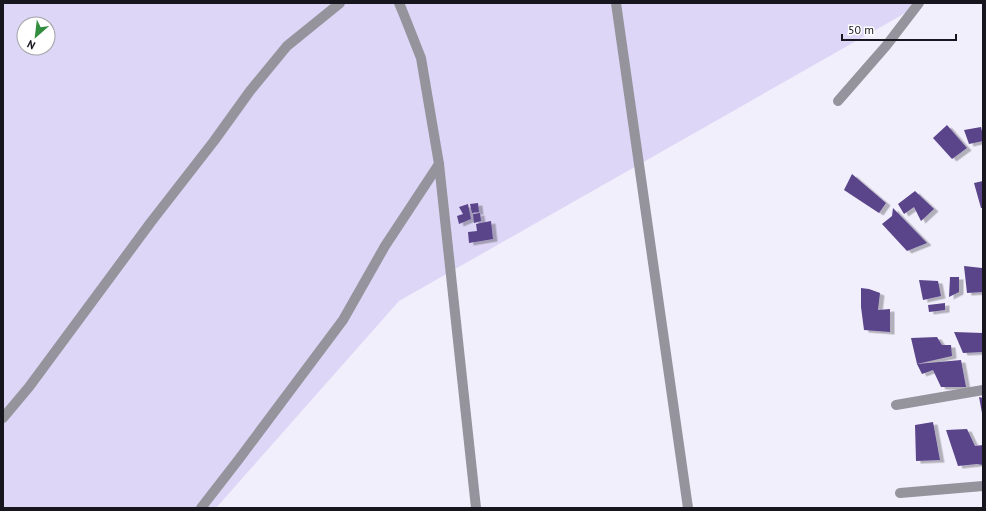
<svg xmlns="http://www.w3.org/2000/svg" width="986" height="511" font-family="'PT Sans',sans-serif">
<defs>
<filter id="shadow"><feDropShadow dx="4.5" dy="2.5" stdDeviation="0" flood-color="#0004"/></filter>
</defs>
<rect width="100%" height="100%" fill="#f2effc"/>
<path fill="#ddd6f6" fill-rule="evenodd" d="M3 3H923L399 301 216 508H3ZM24 24H48V48H24Z"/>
<g fill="#5a448b" filter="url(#shadow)">
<polygon points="947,125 967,148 952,159 933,138"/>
<polygon points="981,127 983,136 983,141 969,144 964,130"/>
<polygon points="852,174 886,203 879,213 844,190"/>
<polygon points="983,181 983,208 981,208 974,183"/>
<polygon points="915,191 934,209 921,221 914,207 904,214 898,204"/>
<polygon points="478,203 479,212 472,213 470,204"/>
<polygon points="468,204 471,219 459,224 457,216 463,214 459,207"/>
<polygon points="893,208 927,243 907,251 882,224 892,216"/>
<polygon points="480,213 481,221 474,223 473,214"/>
<polygon points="491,221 493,239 469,243 468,232 477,231 476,224"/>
<polygon points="964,266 982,268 983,276 983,292 967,293"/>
<polygon points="950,277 959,277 959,292 949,297"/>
<polygon points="919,280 938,281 941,296 923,300"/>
<polygon points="861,288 869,289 880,293 878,310 890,309 890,332 864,330 861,307"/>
<polygon points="945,303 945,310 929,312 928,305"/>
<polygon points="954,332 983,333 983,352 963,353"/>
<polygon points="937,337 942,345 951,345 952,356 917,364 961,360 966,387 941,387 933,370 922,374 917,364 911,338"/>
<polygon points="979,397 983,398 983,413 982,413"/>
<polygon points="933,422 940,460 916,461 915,425"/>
<polygon points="967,429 975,446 983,445 983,465 977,464 958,466 946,430"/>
</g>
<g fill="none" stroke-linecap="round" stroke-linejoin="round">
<g stroke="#95939c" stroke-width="10">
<polyline points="399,3 402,10 421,58 439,164 476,508"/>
<polyline points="616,3 688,508"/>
<polyline points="838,101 886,46 919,3"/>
<polyline points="896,405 983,390"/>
<polyline points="3,418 29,387 151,222 214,141 250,91 287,46 340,3"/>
<polyline points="900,493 983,486"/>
<polyline points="201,508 239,459 343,320 385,246 439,164"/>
</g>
</g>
<rect width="986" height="511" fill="none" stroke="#17151d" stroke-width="8"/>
<g transform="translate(36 36) rotate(208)"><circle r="19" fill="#ffffff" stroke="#a2a1a5"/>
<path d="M0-3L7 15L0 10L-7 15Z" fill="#328d3e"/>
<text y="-6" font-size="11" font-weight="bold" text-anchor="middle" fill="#17151d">N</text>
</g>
<path d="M842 34v6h114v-6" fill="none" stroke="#17151d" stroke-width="2"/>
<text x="848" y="34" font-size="12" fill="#17151d" stroke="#ffffff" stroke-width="3" paint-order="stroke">50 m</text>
</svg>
